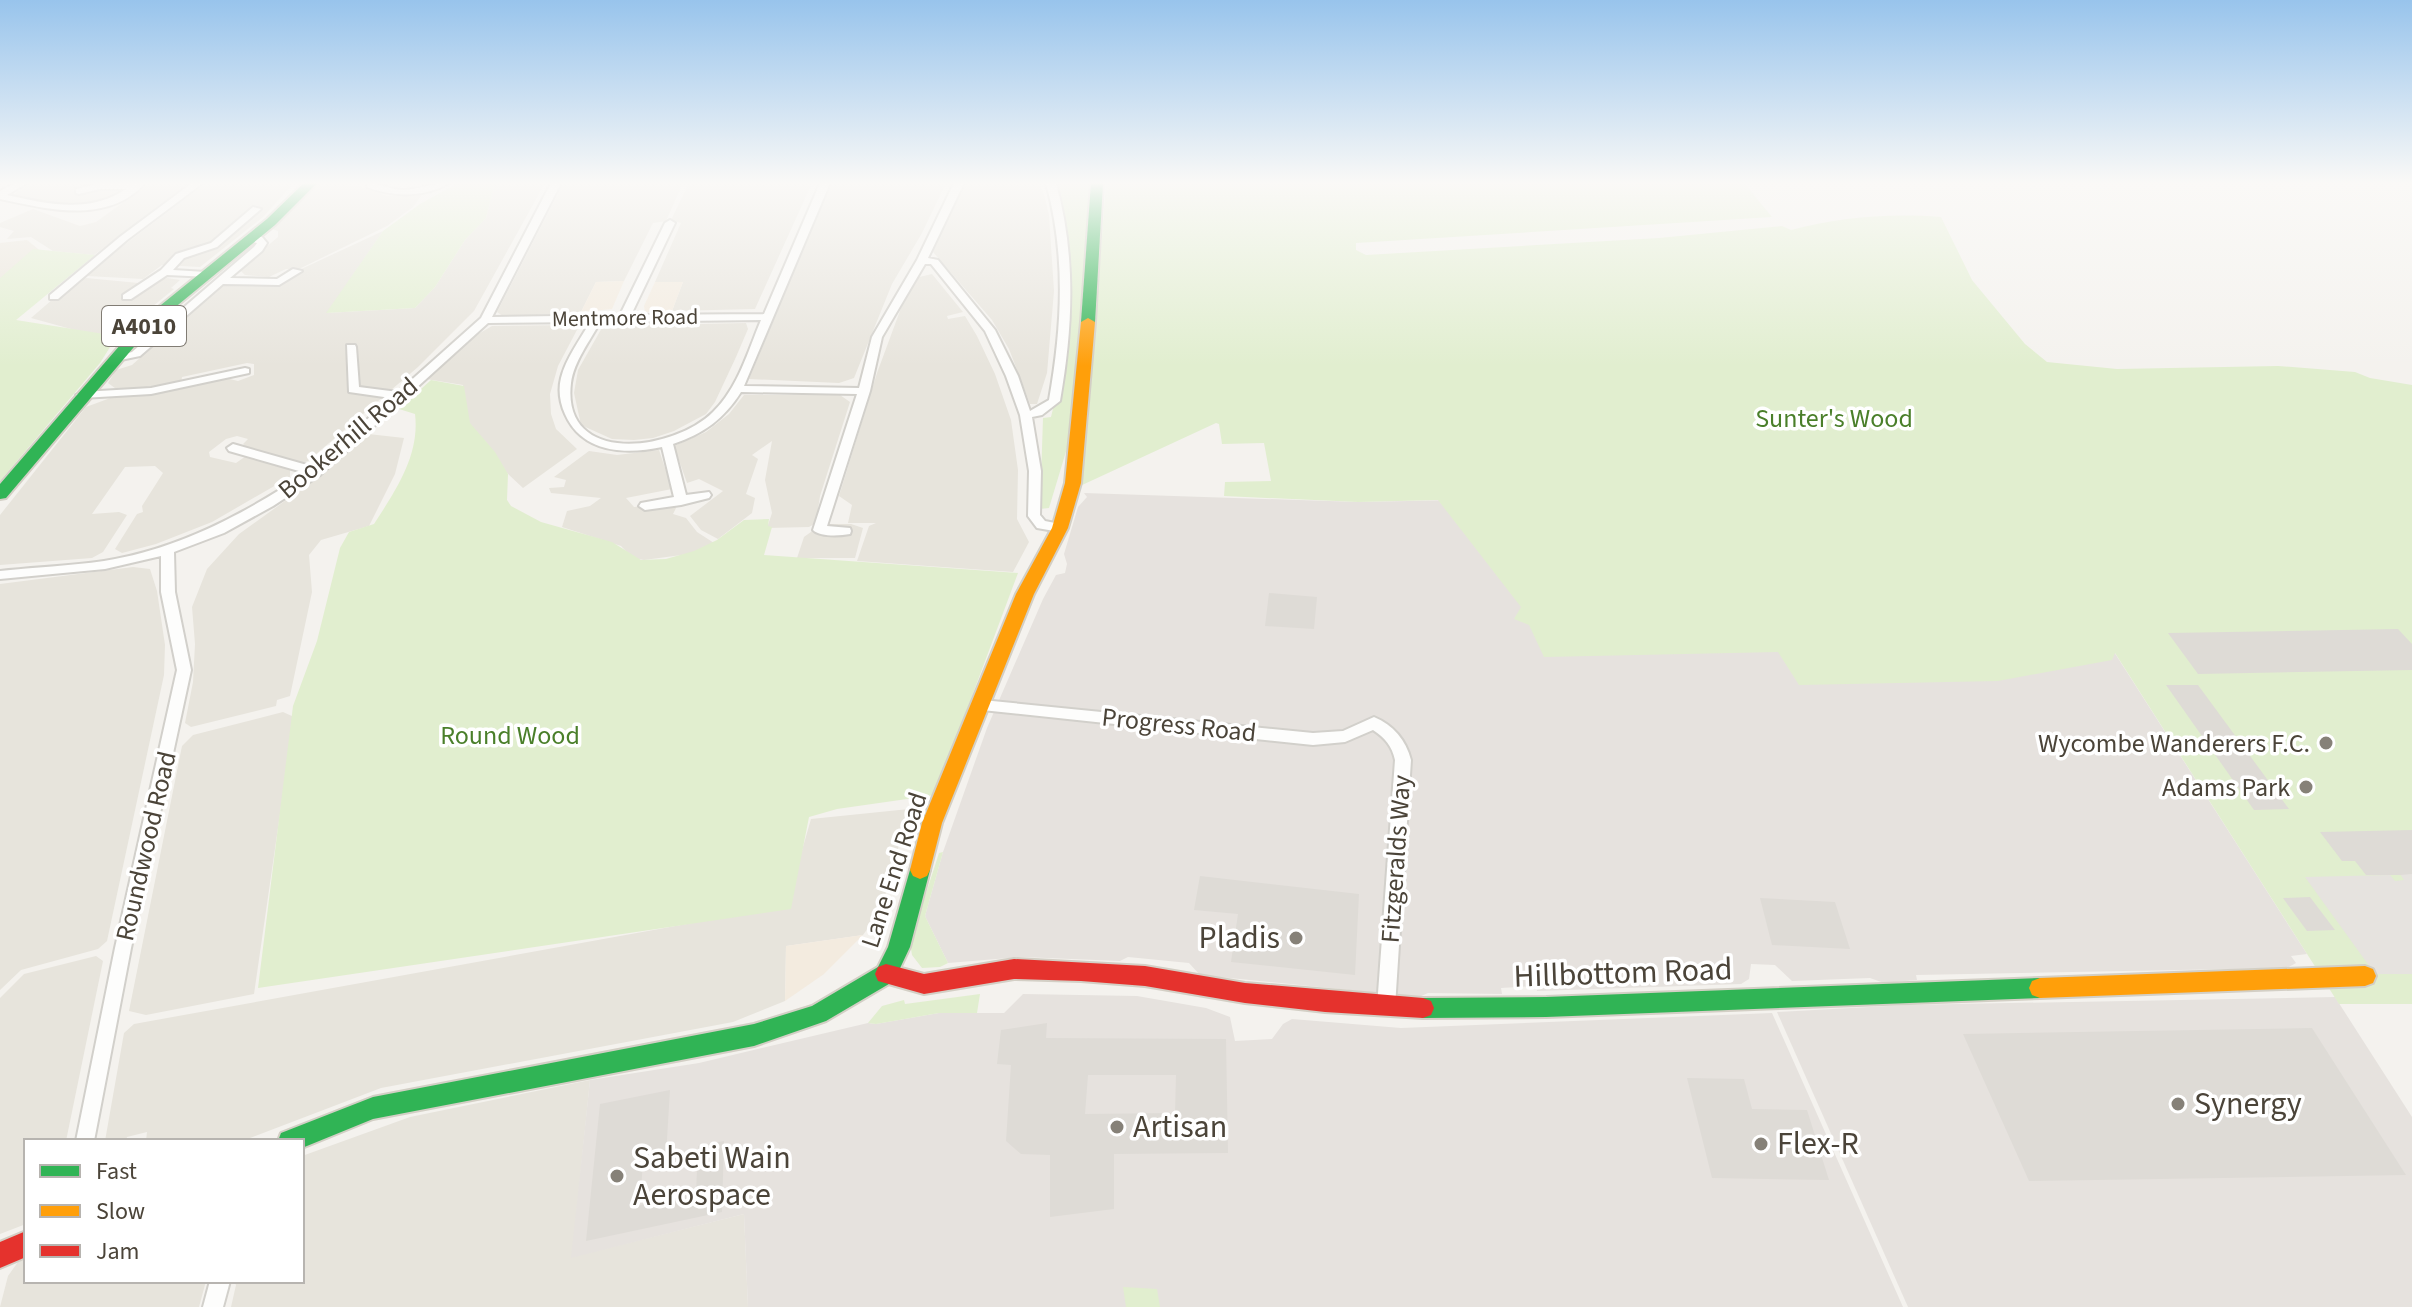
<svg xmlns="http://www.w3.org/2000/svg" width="2412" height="1307" font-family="'Source Sans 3',sans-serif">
<rect width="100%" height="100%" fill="#f4f2ee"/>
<g fill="#e7e4dc">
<polygon points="31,183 134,183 86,207 59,206 13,195"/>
<polygon points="150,183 189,183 94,255 53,251 31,237 7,239 14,231 0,227 0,223 33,209 80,226 96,222"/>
<polygon points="206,183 294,183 263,217 200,267 162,265 143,279 87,276 87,273"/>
<polygon points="318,183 355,183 346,187 360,186 387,196 424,192 413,207 387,226 297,270 286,269 269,277 245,275 240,270 241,268 278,237 278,231 272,229"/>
<polygon points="495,183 545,183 474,311 418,367 308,461 302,463 247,448 243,444 248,439 237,436 226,439 209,452 210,457 236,463 246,456 290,470 290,477 212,522 156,544 122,553 115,549 137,514 143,512 142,506 163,473 155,466 125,467 92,514 119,512 127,515 103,552 92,558 0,565 0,515 86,407 113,397 157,393 226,378 238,381 254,375 254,364 247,363 182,377 181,383 157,387 119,391 108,383 116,370 132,365 218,288 235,281 282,285 297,271 383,231 327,313 415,308 435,287 465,240 486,218"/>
<polygon points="571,183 683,183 666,221 653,223 624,281 596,282 581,312 504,317 497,312 562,186"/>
<polygon points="689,183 812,183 755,309 672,311 683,282 655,282 681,223 671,220"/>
<polygon points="831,183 946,183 922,233 892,284 854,378 839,383 749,379"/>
<polygon points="963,183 1040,183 1045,198 1049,215 1054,291 1047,373 1037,404 1030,404 1009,349 992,320 933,252"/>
<polygon points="932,274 963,312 947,316 948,319 965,316 977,336 995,374 1011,420 1018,470 1017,519 1029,542 1013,572 857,561 869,526 876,523 848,523 852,505 839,496 877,373 904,300 915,278"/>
<polygon points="86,278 149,284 167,278 180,280 171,288 174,289 111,340 31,318 67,287"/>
<polygon points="746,323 748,329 736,357 715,402 706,414 674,431 653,438 634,440 612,439 581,425 574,393 578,370 603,326"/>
<polygon points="574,325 578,328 558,366 550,394 551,414 556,429 577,449 523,488 507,473 486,442 470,428 463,385 426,379 473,337 492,326"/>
<polygon points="744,395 840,395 850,402 820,496 816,523 809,527 767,528 772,513 765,480 772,441 752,455 758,459 746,494 755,498 752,513 718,539 701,530 690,516 723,491 699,479 687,483 674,446 706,432 729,414"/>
<polygon points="368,434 404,438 395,474 369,526 321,540 309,555 312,592 290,696 277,700 276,706 191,727 185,723 193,682 195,644 192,607 207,569 239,534 328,470"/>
<polygon points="659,450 672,489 626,498 634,507 673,504 676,508 673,514 686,518 697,532 714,543 689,554 644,560 633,558 621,546 562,527 567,511 590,506 601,498 551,493 549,488 564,487 566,480 554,477 589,451 617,455"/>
<polygon points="822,524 851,524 863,528 855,558 797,558 804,537"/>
<polygon points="133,567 150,569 157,591 165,645 164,675 107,941 98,949 21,970 0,990 0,584"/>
<polygon points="283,712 294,717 254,994 146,1015 129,1011 182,746 193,735"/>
<polygon points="909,809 883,903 875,918 863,935 786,946 785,1001 733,1022 381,1088 242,1141 146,1141 147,1132 127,1137 126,1141 105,1141 124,1033 134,1024 786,906 811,819"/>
<polygon points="96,956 103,961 66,1141 26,1141 26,1224 0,1234 0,998 24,974"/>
<polygon points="590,1080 572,1257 744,1214 748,1307 231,1307 236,1285 234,1281 302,1281 302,1156 410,1117"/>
<polygon points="26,1259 26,1281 206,1281 199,1307 0,1307 8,1276 18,1262"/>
</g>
<g fill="#f3ebdf">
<polygon points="624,281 612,309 581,312 596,282"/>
<polygon points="655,282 683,282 672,311 645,312 644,306"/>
<polygon points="863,935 824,974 785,1001 786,946"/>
</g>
<g fill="#e6e2de">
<polygon points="1084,493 1358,502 1458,500 2093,619 2307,954 2291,956 2296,963 2287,968 1916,975 1917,980 1884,983 1870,978 1792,981 1775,965 1751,964 1749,979 1741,984 1537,991 1536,986 1501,988 1502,994 1428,993 1419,997 1200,975 1189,963 1128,957 1120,961 1022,957 948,963 925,916 943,852 987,728 1043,599 1056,575 1065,573 1067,564 1064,554 1078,507 1087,497"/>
<polygon points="1023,994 1137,996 1206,1008 1230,1017 1235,1041 1272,1039 1283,1024 1292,1019 1401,1028 1772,1013 1903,1307 748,1307 744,1214 571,1258 590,1080 699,1063 868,1023 876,1024 939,1013 1004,1013"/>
<polygon points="2335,997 2412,1117 2412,1307 1908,1307 1777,1012 1906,1005"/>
</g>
<polygon fill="#eae5da" points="27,240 65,271 0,308 0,243"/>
<g fill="#e1eecf">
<polygon points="458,183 495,183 486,218 465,240 435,287 415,308 326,313 383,231 420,204"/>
<path d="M1054 183H1093L1077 415 1049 508 1040 509 1043 418 1051 417C1071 341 1081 258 1054 183Z"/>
<path d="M1106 183H1744L1772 217 1356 243V250L1366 255 1659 238 1782 226 1791 230C1842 217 1888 213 1941 217L1972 280 2025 344 2047 362 2117 369 2278 366 2355 372 2370 378 2412 385V1004H2339L2115 653 2112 660 1998 681 1799 685 1778 652 1544 657 1529 625 1514 619 1521 607 1438 500 1358 502 1224 496 1225 482 1271 481 1264 443 1222 444 1219 424 1216 423 1080 486 1075 482 1085 450 1088 424Z"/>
<polygon points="33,249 95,255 16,320 117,336 100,363 0,481 0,278"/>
<path d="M431 380 464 386 470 423 495 452 508 474 507 500 511 506 541 522 612 542 641 560 666 559 694 551 717 540 744 520 769 519 768 526 772 527 764 555 1018 573 935 795 837 809 809 817 791 909 258 988 293 706 317 641 340 548 349 532 374 524C396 490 420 455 415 414L399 409Z"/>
<polygon points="943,852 925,916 948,963 940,967 922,968 912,955 910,943 939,853"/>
<polygon points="980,994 977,1013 939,1013 876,1024 868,1023 882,1006 904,1000 905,1004"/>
<polygon points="1123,1287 1157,1289 1160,1307 1126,1307"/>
</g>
<polygon fill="#e6e3df" points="2400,874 2412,874 2412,974 2375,974 2305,877 2390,875 2395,881 2404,880"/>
<g fill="#dedbd6" fill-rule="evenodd">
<polygon points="1269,593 1317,597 1314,629 1265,626"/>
<polygon points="2398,629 2412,644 2412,670 2198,674 2168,633"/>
<polygon points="2166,685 2198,685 2289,809 2254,810"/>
<polygon points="2412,830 2412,874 2400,875 2366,875 2355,861 2342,861 2320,832"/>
<polygon points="1200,876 1359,894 1355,975 1231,962 1238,914 1194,910"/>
<polygon points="2310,897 2335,930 2307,931 2283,898"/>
<polygon points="1760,898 1835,902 1850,949 1772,945"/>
<path d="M1047 1023 1046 1038 1226 1039 1228 1153 1114 1154V1209L1050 1217V1155L1021 1154 1006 1141 1011 1065 997 1064 1001 1030ZM1088 1075H1176L1175 1113 1085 1114Z"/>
<polygon points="2312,1028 2406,1175 2029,1181 1963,1034"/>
<polygon points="1687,1078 1744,1079 1752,1109 1807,1110 1829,1180 1712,1178"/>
<polygon points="670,1090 666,1155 643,1160 640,1205 696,1193 698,1146 724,1141 722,1212 586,1241 600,1104"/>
</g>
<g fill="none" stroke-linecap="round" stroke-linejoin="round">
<g stroke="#d2d0cb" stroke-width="4">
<g id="street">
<path d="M15 183H27L7 195C48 204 89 214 126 189H100L79 194 76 193V189L100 183H145C108 225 47 209 0 199V191Z"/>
<polygon points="192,183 203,183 127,240 58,299 50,299 50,295 121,236"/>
<path d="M367 183C379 183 389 189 401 190 417 190 432 183 449 183 424 198 393 197 367 187Z"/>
<path d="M551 183H561L492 317 620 315 665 223 670 220 675 223 631 315 764 314 820 183H830L744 386 859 388 872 337 917 260 954 183H964L928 258 938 260 995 330 1018 376 1030 411 1049 400C1062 326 1066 256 1046 183H1056C1076 256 1073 327 1060 401L1042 415 1032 417 1041 471 1040 515 1045 521 1065 525 1066 528 1060 532 1037 528 1028 516 1029 471 1020 415 1006 376 985 331 931 264H925L882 337 870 391 827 526 850 528 851 531 850 534C839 536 820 537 813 530L857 394 741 392C724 419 703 434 673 444L686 495 709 492 711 495 709 498 681 505 645 510 639 506 641 503 674 497 662 447C625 455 582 453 565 414 560 403 558 390 561 378 566 358 580 340 590 322L488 323 320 475 273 506 224 533 174 552 175 592 191 670 131 948 94 1141H76L115 948 177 670 161 592V556L105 569 0 579V571C35 567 70 566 104 561 179 549 244 514 306 473L229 451 227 448 233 444 314 467 391 398 349 392 347 345H355L356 347 359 387 398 392 481 318ZM761 320C748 351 738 388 713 412 674 451 561 467 571 383 574 361 590 341 600 322Z"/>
<polygon points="253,207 261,209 217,247 184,258 173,270 206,272 210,273 210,277 167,275 131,299 123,299 123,295 161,270 176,254 211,243"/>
<polygon points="248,237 262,237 267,243 262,251 230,278 277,279 293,269 302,271 279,285 223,284 140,356 111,362 111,358 132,352 254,247 257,243 248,241"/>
<polygon points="245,368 249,369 249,373 151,394 82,398 76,395 82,392 151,388"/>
<path d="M982 700 1313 733 1343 731 1374 717C1393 725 1406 740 1411 760L1395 1007 1392 1013 1386 1015 1380 1013 1377 1007 1395 760C1392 746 1385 738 1373 730L1345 742 1313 745 982 710 977 709 975 705 977 701Z"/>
<polygon points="210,1281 230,1281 223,1307 203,1307"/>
</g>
</g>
<g stroke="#d3cfc5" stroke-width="4">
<g id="fast">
<polygon points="304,183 317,183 275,225 150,328 6,498 0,499 0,484 140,322 267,219"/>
<polygon points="1091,183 1103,183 1095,322 1088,326 1081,322"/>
<polygon points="920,861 927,864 930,870 910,947 894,981 826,1021 754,1046 373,1119 302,1148 302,1141 278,1141 281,1133 373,1097 754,1024 812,1006 878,967 888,947 910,870 913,864"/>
<polygon points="2040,978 2048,981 2051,988 2048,995 2040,998 1546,1017 1423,1018 1415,1015 1412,1008 1415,1001 1423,998 1546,997"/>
</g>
</g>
<g stroke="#d3cfc5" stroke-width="4">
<g id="slow">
<polygon points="1088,318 1095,322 1081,483 1068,528 1034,594 942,823 930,870 927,876 920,879 913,876 910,870 922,823 1016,594 1052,528 1065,483 1081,322"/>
<polygon points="2365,966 2373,969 2376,976 2373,983 2365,986 2040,998 2032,995 2029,988 2032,981 2040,978"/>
</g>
</g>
<g stroke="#d3cfc5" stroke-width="4">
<g id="jam">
<polygon points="1014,959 1145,966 1245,983 1423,998 1431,1001 1434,1008 1431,1015 1423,1018 1325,1012 1245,1003 1145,986 1081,981 1014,979 924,994 878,981 875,974 878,967 886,964 924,974"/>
<polygon points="26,1231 26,1257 0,1268 0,1242"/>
</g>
</g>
<use href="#street" fill="#fdfdfc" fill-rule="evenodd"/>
<use href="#fast" fill="#30b455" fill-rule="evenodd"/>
<use href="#slow" fill="#ff9f0a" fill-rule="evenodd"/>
<use href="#jam" fill="#e5322d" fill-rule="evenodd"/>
</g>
<linearGradient id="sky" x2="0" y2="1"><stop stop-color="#98c4ec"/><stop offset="0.5" stop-color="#faf9f7"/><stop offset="1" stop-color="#faf9f7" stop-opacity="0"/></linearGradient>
<rect width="2412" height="366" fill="url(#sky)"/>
<g fill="#868178" stroke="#fff" stroke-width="3">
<circle cx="2326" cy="743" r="8"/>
<circle cx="2306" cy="787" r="8"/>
<circle cx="1296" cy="938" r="8"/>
<circle cx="2178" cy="1104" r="8"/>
<circle cx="1117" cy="1127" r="8"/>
<circle cx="1761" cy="1144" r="8"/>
<circle cx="617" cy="1176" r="8"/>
</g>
<g text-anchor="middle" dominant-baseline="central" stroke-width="7" stroke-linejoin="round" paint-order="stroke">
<g font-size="22" fill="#4b4439" stroke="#fff">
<text transform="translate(625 318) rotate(-1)">Mentmore Road</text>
</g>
<rect fill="#fff" stroke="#817c74" stroke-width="2" x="102" y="306" width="84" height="40" rx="6"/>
<g font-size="24" font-weight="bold" fill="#4b4439">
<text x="144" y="326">A4010</text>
</g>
<g font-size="26" fill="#4a7f2a" stroke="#fff">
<text x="1834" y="418">Sunter's Wood</text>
<text x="510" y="735">Round Wood</text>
</g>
<g font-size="26" fill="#4b4439" stroke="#fff">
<text transform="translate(348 438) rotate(-40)">Bookerhill Road</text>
<text transform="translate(1179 725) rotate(6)">Progress Road</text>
<text transform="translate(146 846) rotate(-77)">Roundwood Road</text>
<text transform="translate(1396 859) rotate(-86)">Fitzgeralds Way</text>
<text transform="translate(894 870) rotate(-72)">Lane End Road</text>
</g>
<g font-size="26" fill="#4b4439" stroke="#fff" text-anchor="end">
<text x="2310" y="743">Wycombe Wanderers F.C.</text>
<text x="2290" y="787">Adams Park</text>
</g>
<g font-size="32" fill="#4b4439" stroke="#fff" text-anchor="start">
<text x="1280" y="938" text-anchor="end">Pladis</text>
<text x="2194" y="1104">Synergy</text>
<text x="1133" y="1127">Artisan</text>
<text x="1777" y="1144">Flex-R</text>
<text x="633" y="1158">Sabeti Wain<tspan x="633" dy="37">Aerospace</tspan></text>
</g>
<g font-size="32" fill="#4b4439" stroke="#fff">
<text transform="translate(1623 973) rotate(-2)">Hillbottom Road</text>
</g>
</g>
<rect x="24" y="1139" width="280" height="144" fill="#ffffff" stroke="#b7b4b0" stroke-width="2"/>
<rect x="40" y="1165" width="40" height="12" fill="#30b455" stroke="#b7b4b0" stroke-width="2"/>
<text x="96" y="1179" font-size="24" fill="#4b4439">Fast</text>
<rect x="40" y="1205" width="40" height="12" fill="#ff9f0a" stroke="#b7b4b0" stroke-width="2"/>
<text x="96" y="1219" font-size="24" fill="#4b4439">Slow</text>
<rect x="40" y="1245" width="40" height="12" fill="#e5322d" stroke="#b7b4b0" stroke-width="2"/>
<text x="96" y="1259" font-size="24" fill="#4b4439">Jam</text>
</svg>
